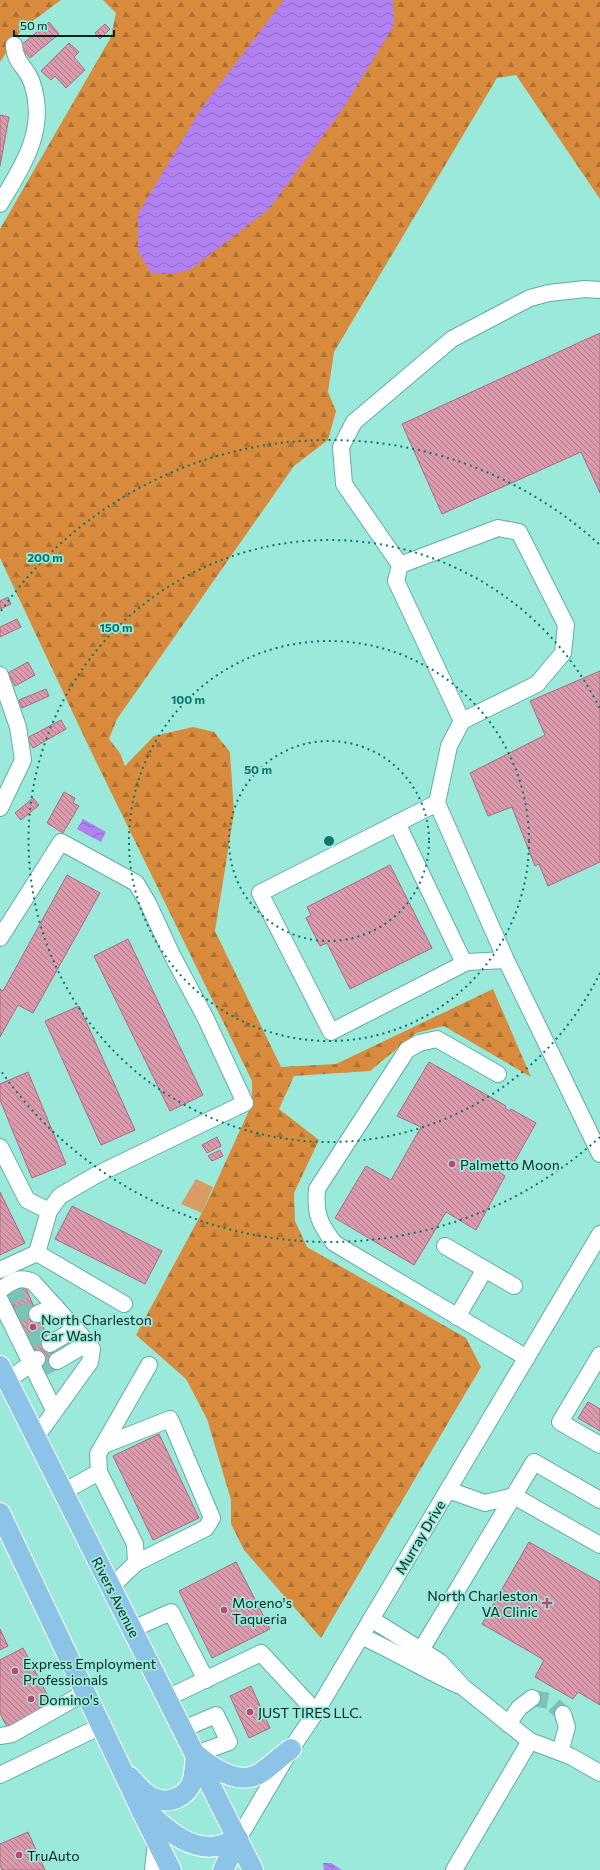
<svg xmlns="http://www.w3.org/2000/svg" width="600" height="1870" font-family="Commissioner,sans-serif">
<defs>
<pattern id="forest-firs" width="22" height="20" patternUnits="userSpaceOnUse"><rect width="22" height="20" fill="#d98b3d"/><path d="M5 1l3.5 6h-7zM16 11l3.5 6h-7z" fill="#ae7133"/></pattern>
<pattern id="water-waves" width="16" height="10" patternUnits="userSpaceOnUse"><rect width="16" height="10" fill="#b181f1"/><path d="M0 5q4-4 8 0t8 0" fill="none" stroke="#8e69c3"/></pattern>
<pattern id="building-back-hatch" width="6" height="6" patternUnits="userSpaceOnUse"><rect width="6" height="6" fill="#db9aab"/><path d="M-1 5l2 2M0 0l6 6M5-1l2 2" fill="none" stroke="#af7d8b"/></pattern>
</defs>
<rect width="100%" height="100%" fill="#9ae9db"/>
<polygon fill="#d99c65" points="196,1179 213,1187 202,1213 181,1204"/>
<g fill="url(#forest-firs)">
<polygon points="0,0 61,0 22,29 0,62"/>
<polygon points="103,0 600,0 600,199 516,75 497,78 334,352 328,392 336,411 328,440 294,466 117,719 109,739 120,753 125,766 154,736 193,727 214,732 230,752 234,813 215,931 281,1067 336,1064 493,989 531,1077 444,1026 416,1033 370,1071 294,1076 279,1109 319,1140 294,1193 295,1221 307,1247 466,1338 481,1367 321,1638 244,1550 231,1524 231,1500 207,1419 186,1379 136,1335 205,1207 252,1104 252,1081 88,745 0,558 0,229 111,37 116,13"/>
</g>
<g fill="url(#water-waves)">
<polygon points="284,0 393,0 394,25 344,107 269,209 191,269 173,274 152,274 138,251 138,214 201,109"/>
<polygon points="83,819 106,832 101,842 77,829"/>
<polygon points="323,1863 331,1863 342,1870 324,1870"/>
</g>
<g fill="url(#building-back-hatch)" stroke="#aa6d7d">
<polygon points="49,22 59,34 30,58 20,46"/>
<polygon points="105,24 110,29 100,39 95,33"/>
<polygon points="69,43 79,52 74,57 85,70 66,88 55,76 51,80 41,71"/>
<polygon points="0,115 9,117 0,166"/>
<polygon points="600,333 600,493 581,452 442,514 402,424"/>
<polygon points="8,597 11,604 0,609 0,601"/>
<polygon points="17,619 21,627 0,637 0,627"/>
<polygon points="28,662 35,675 15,686 8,673"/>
<polygon points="600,671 600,862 548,886 539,864 535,866 512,807 488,816 470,773 545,735 530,701"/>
<polygon points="46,689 49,696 22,708 19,700"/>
<polygon points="61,720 66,729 33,748 27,738"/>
<polygon points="64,792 75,798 73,803 79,806 63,833 47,823"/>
<polygon points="33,798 39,805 21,820 15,813"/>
<polygon points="390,865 432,948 350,989 327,943 320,946 306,918 311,915 307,907"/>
<polygon points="67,875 100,893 33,1013 18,1005 0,1037 0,989 3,991"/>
<polygon points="128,939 203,1095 170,1111 94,956"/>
<polygon points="79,1006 135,1130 101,1145 45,1021"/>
<polygon points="429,1062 506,1106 505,1108 510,1111 511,1109 536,1123 512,1166 504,1162 499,1172 505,1176 476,1230 446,1212 414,1265 335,1218 366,1166 391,1180 421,1127 397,1116"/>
<polygon points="28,1072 66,1164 32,1178 0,1100 0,1084"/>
<polygon points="217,1137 221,1146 207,1153 202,1145"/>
<polygon points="220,1150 223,1156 212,1161 208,1156"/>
<polygon points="0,1192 25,1243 0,1255"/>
<polygon points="72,1206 162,1251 145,1284 55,1239"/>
<polygon points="24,1284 60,1366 43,1374 7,1291"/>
<polygon points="588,1402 600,1409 600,1431 578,1418"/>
<polygon points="159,1434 199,1518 153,1540 113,1456"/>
<polygon points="529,1542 600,1582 600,1705 578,1692 573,1699 535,1677 544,1660 482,1624"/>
<polygon points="236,1562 270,1629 212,1658 179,1591"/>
<polygon points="0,1629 8,1646 0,1650"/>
<polygon points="23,1648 52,1704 7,1727 0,1713 0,1660"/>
<polygon points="251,1686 270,1728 249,1738 230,1696"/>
<polygon points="28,1832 45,1870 2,1870 0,1865 0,1844"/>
</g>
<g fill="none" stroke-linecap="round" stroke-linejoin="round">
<g stroke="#7cc2b6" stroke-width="16" stroke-dasharray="16 8" stroke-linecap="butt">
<polyline points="9,1297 27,1289"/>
<polyline points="17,1315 35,1308"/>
<polyline points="29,1341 46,1334"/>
<polyline points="41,1369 57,1361"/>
<polyline points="532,1698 550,1701 563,1714"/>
</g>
<g stroke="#61afa3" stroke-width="18">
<g id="minor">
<path d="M0 204C22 166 48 130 32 83 27 67 15 64 14 45"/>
<polyline points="400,565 344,484 341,447 354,422 452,339 530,298 549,293 585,289 600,290"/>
<polyline points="0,675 18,727 23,760 0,808"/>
<polyline points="462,721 396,581 400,565 498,528 519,532 566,625 563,653 537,684 462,721 449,746 437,803 506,960 600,1154"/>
<polyline points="437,803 260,893 331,1032 467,962 506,960"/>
<polyline points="397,823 464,963"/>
<polyline points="0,938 61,842 136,883 148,903 172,955 205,1017 245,1103 96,1175 60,1196 49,1211 37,1253 124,1304"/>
<path d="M498 1074 437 1039 419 1043 407 1050 317 1189C315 1214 319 1223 334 1243L527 1358"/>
<polyline points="0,1147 27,1200 49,1211"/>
<polyline points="445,1246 514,1286"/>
<polyline points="0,1270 37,1253"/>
<path d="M0 1290C11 1282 19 1275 33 1282L88 1343 92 1349 90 1362 36 1437"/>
<polyline points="0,1300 54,1410"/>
<polyline points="37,1314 55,1306"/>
<polyline points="457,1317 485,1269"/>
<polyline points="50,1344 75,1329"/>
<polyline points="600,1355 560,1422 600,1445"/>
<polyline points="57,1361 88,1343"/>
<polyline points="7,1381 37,1359"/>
<polyline points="104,1445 170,1419 212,1518 206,1528 136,1563"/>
<polyline points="99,1472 98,1454 149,1365"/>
<polyline points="448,1490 485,1503 514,1496 600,1545"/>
<polyline points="63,1492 99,1472 135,1544 136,1563 111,1587"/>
<polyline points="371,1619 440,1662 463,1687 530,1741 570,1756 600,1773"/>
<polyline points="133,1629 171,1612 206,1680"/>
<path d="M361 1636C394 1651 425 1670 458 1685"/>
<polyline points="421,1650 534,1462 600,1500"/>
<polyline points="167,1698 261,1653 316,1712"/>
<polyline points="508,1724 519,1708 532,1698"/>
<polyline points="183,1729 216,1715 229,1742 196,1754"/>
<polyline points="0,1736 12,1734 86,1692"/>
<polyline points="560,1752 567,1727 563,1714"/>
<polyline points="0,1775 101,1726"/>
<polyline points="238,1839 291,1749 316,1712 600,1234"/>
<polyline points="153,1870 156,1842"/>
<polyline points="454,1870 530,1741"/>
</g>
</g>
<g stroke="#fff" stroke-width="22">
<g id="major">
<polyline points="0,1366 253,1870"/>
<polyline points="0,1513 144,1816 171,1870"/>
<path d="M198 1756C214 1769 241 1787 262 1772 272 1765 281 1756 291 1749"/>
<path d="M130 1777C137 1785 145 1796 156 1799 170 1804 187 1796 192 1782 195 1774 195 1763 196 1754"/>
<path d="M144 1809C165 1827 187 1851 217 1846 224 1845 231 1841 238 1839"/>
<polyline points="223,1870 238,1839"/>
</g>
</g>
<use href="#minor" stroke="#fff" stroke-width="16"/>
<use href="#major" stroke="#8ec3e8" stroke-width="20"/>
</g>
<g fill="none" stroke="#0f766e" stroke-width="2" stroke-dasharray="2 4">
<circle cx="329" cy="841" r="100"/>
<circle cx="329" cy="841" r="200"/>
<path d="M600 973A301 301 0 1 1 600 709"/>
<path d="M600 1137A401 401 0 0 1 1 1071M1 611A401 401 0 0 1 600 545"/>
</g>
<g fill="#cc4073" stroke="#9ae9db" stroke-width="1.5">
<circle cx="452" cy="1164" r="4"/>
<circle cx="33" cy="1327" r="4"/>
<path d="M545 1597h4v4h4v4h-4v4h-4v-4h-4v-4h4z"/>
<circle cx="224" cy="1610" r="4"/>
<circle cx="15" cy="1671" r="4"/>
<circle cx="31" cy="1699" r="4"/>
<circle cx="250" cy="1712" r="4"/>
<circle cx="19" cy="1855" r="4"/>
</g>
<g text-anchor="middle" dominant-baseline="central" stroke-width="3.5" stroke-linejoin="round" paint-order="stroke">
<g font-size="14" fill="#032621" stroke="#9ae9db" text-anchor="start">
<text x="460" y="1164">Palmetto Moon</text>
<text x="41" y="1319">North Charleston<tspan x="41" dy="16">Car Wash</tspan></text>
<text x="538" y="1595" text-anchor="end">North Charleston<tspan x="538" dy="16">VA Clinic</tspan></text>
<text x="232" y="1602">Moreno's<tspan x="232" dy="16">Taqueria</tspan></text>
<text x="23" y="1663">Express Employment<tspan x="23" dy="16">Professionals</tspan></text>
<text x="39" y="1699">Domino's</text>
<text x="258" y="1712">JUST TIRES LLC.</text>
<text x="27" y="1855">TruAuto</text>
</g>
<g font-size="14" fill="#032621" stroke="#9ae9db">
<text transform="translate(420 1537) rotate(-59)">Murray Drive</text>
<text transform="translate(116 1597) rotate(63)">Rivers Avenue</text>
</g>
</g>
<circle cx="329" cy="841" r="6" fill="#0f766e" stroke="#9ae9db" stroke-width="2"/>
<g font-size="12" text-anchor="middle" font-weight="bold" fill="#0f766e" stroke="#9ae9db" stroke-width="3.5" stroke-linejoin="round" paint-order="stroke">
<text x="45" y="562">200 m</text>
<text x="116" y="632">150 m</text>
<text x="188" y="704">100 m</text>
<text x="258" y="774">50 m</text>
</g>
<path d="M14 30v6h100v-6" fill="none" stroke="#032621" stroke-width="2"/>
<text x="20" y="30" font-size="12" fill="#032621" stroke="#9ae9db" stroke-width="3" paint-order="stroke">50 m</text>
</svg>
